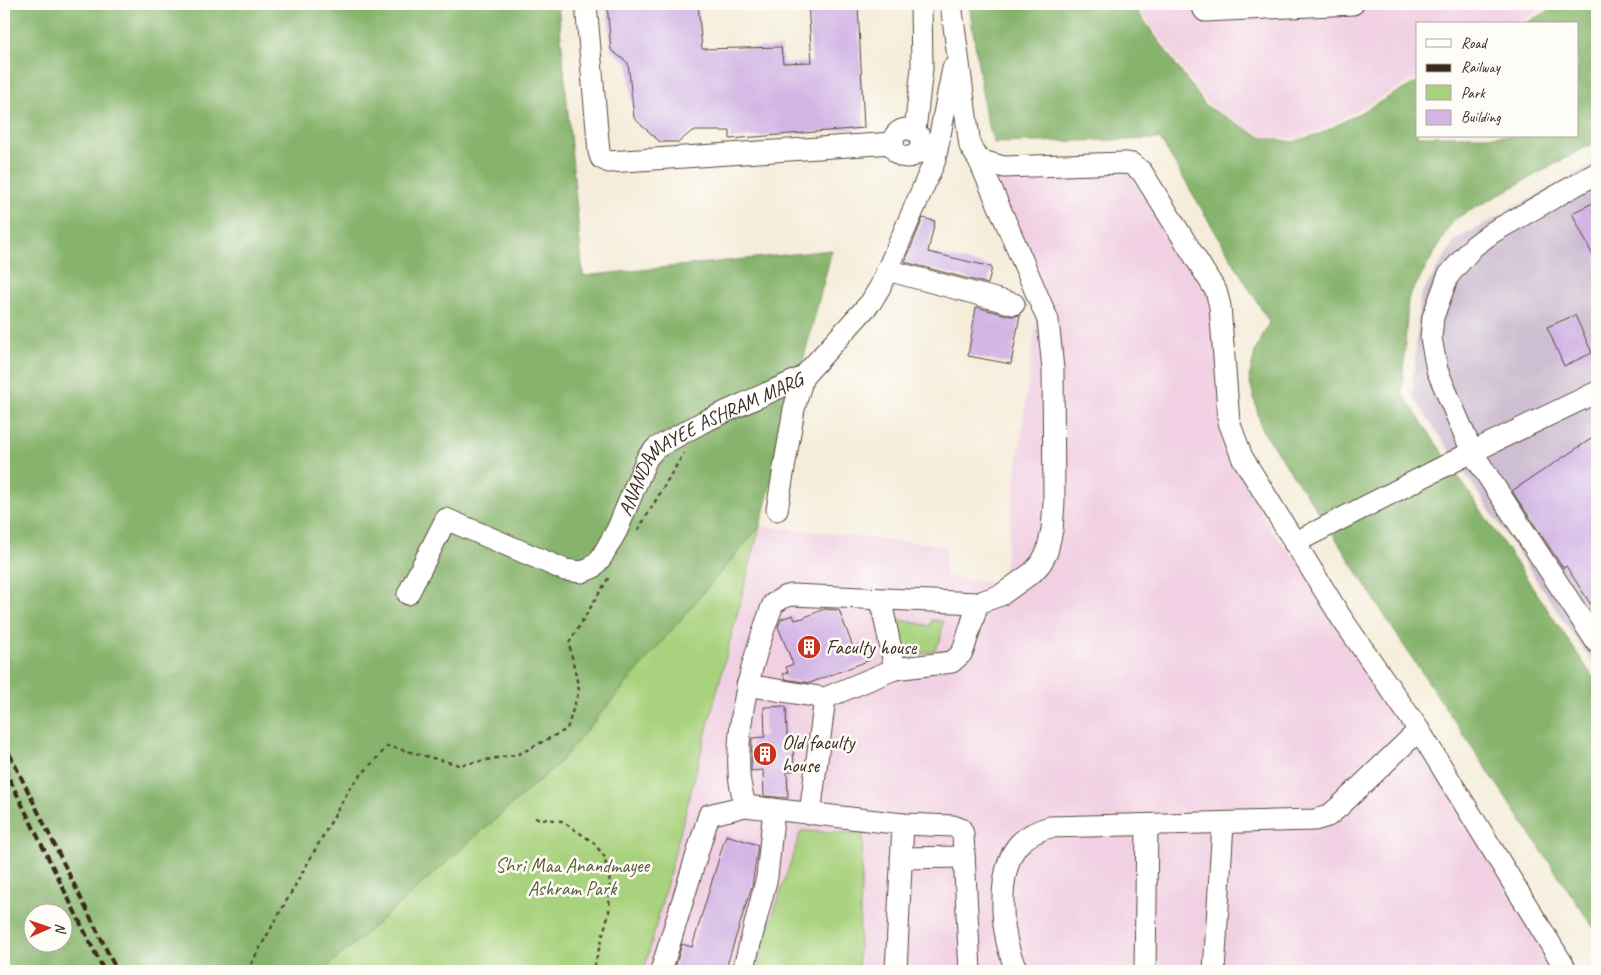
<svg xmlns="http://www.w3.org/2000/svg" width="1601" height="975" font-family="Caveat,sans-serif">
<rect width="100%" height="100%" fill="#fdfcf7"/>
<filter id="ink" filterUnits="userSpaceOnUse"><feTurbulence type="fractalNoise" baseFrequency=".02" numOctaves="2"/><feDisplacementMap in="SourceGraphic" scale="10" xChannelSelector="R" yChannelSelector="G"/><feConvolveMatrix kernelMatrix="1 2 1 2 8 2 1 2 1" color-interpolation-filters="sRGB"/></filter>
<filter id="wash" filterUnits="userSpaceOnUse"><feTurbulence type="fractalNoise" baseFrequency=".0096" numOctaves="4" result="noise"/><feDisplacementMap in="SourceGraphic" scale="20" xChannelSelector="R" yChannelSelector="G"/><feGaussianBlur stdDeviation="1.12" result="paint"/><feColorMatrix in="noise" values="0 0 0 0 0 0 0 0 0 0 0 0 0 0 0 0 0 1.4 0 .05"/><feComposite in="paint" operator="in"/></filter>
<g filter="url(#wash)">
<rect width="100%" height="100%" fill="#f5edda"/>
<g fill="#f1d0e3">
<polygon points="1135,4 1553,4 1516,24 1417,24 1417,78 1321,130 1293,139 1261,135 1209,105"/>
<polygon points="1126,167 1211,299 1238,468 1272,532 1297,560 1531,911 1558,971 643,971 760,526 946,546 945,576 1002,585 1039,298 971,175"/>
</g>
<polygon fill="#cebed1" points="1597,163 1597,670 1412,395 1420,297 1455,240"/>
<g fill="#a8d27d" stroke="#727e4e">
<polygon points="760,526 644,971 323,971 558,764"/>
<polygon points="888,617 930,626 932,620 943,621 940,641 934,651 896,660"/>
<polygon points="801,831 863,833 858,971 754,971"/>
</g>
<g fill="#86b46c" stroke="#606f45" fill-rule="evenodd">
<path d="M4 4H558L583 276 832 250 760 526 558 764 323 971H4ZM32 912H62V942H32Z"/>
<polygon points="969,4 1132,4 1206,106 1261,137 1293,142 1322,133 1417,82 1417,136 1577,136 1577,24 1524,24 1561,4 1597,4 1597,141 1453,220 1408,299 1402,393 1597,683 1597,933 1402,643 1328,526 1262,430 1249,378 1255,352 1269,322 1160,139 994,143 986,118"/>
</g>
<g id="blocks">
<g fill="#d2b4e5">
<polygon points="607,4 698,4 702,49 781,47 783,63 812,62 808,4 858,4 864,128 730,139 730,131 692,131 679,142 660,142 634,118 628,63 611,50"/>
<polygon points="1597,201 1597,264 1572,213"/>
<polygon points="923,218 935,221 928,252 992,267 988,284 905,262"/>
<polygon points="976,307 1011,316 1020,315 1011,364 968,356"/>
<polygon points="1575,315 1592,353 1564,366 1547,327"/>
<polygon points="1597,435 1597,614 1566,566 1563,568 1512,491"/>
<polygon points="824,609 839,610 853,647 858,645 860,650 865,648 870,660 810,683 785,679 783,674 788,672 786,667 793,664 778,627 781,619 793,615 795,620 803,618"/>
<polygon points="786,706 787,737 793,736 794,771 787,771 788,798 764,796 763,770 751,771 752,738 765,737 764,707"/>
<polygon points="726,835 758,845 752,886 725,971 674,971 682,944 692,947"/>
</g>
</g>
</g>
<g filter="url(#ink)">
<use href="#blocks" fill-opacity="0" stroke="#57473a" stroke-width="1"/>
<g fill="none" stroke-linecap="round" stroke-linejoin="round">
<g stroke="#57473a" stroke-width="23">
<g id="minor">
<polyline points="586,4 599,152 601,158 609,162 893,143"/>
<polyline points="951,4 970,146 979,160 1004,167 1125,163 1132,164 1142,172 1216,291 1220,306 1229,422 1242,457 1342,619 1419,730 1567,971"/>
<polyline points="1200,4 1205,11 1353,4"/>
<circle cx="907" cy="143" r="14"/>
<polyline points="915,131 922,68 921,4"/>
<polyline points="1597,173 1493,232 1474,246 1448,276 1433,317 1431,338 1437,370 1472,452 1597,643"/>
<polyline points="887,270 1014,304"/>
<polyline points="777,510 794,409 803,377"/>
<polyline points="1294,543 1472,452 1597,392"/>
<path id="s1" d="M408 594 446 519 565 570 582 572 592 568 601 558 617 530 647 458 656 448 703 422 803 377 871 302 880 287 935 160 953 68"/>
<polyline points="881,601 895,669"/>
<polyline points="747,685 825,698"/>
<polyline points="745,806 903,824 953,826 961,829 963,834 970,971"/>
<polyline points="810,814 825,698 895,669 952,662 961,654 964,648 978,603"/>
<polyline points="901,858 964,857"/>
<path d="M661 971 709 815 745 806C743 795 739 783 739 772 736 715 753 657 773 604L784 597 792 595 978 603 1001 595 1033 572 1041 563 1047 552 1052 530 1054 502 1053 369 1048 320 979 160"/>
<polyline points="743,971 767,877 774,809"/>
<polyline points="896,971 903,824"/>
<path d="M1018 971C1000 944 995 867 1020 843 1029 834 1039 830 1050 827L1315 820 1328 816 1340 806 1419 730"/>
<polyline points="1145,971 1147,825"/>
<polyline points="1214,971 1223,824"/>
</g>
</g>
<g stroke="#57473a" stroke-width="2.5" stroke-dasharray="4 4" stroke-linecap="butt">
<polyline points="638,530 684,453"/>
<polyline points="535,818 562,821 593,842 604,856 610,882 609,912 593,971"/>
<polyline points="247,971 351,786 388,746 459,765 519,754 567,729 579,690 569,643 609,577"/>
</g>
<use href="#minor" stroke="#fff" stroke-width="21"/>
<g stroke="#3b2a1e" stroke-width="4" stroke-dasharray="8 4" stroke-linecap="butt">
<polyline points="4,743 117,971"/>
<polyline points="4,768 104,971"/>
</g>
</g>
</g>
<defs>
<g id="building-disc" transform="scale(1.25)"><circle r="9.5" fill="#c8321e" stroke="#fdfcf7"/><path d="M-4-6H4V6H1V3H-1V6H-4ZM-2.5-4.3h1.7v1.8h-1.7ZM.8-4.3h1.7v1.8H.8ZM-2.5-1h1.7V.8h-1.7ZM.8-1h1.7V.8H.8Z" fill="#fff"/></g>
</defs>
<g fill-rule="evenodd">
<use href="#building-disc" x="809" y="647"/>
<use href="#building-disc" x="765" y="754"/>
</g>
<g text-anchor="middle" dominant-baseline="central" stroke-width="5" stroke-linejoin="round" paint-order="stroke">
<g font-size="20" fill="#3b2a1e" stroke="#fdfcf7">
<text stroke="none"><textPath href="#s1" startOffset="422">ANANDAMAYEE ASHRAM MARG</textPath></text>
</g>
<g font-size="20" fill="#3b2a1e" stroke="#fdfcf7" text-anchor="start">
<text x="826" y="647">Faculty house</text>
<text x="782" y="742">Old faculty<tspan x="782" dy="23">house</tspan></text>
</g>
<g font-size="20" fill="#5c5c3a" stroke="#fdfcf7">
<text x="572" y="865">Shri Maa Anandmayee<tspan x="572" dy="23">Ashram Park</tspan></text>
</g>
</g>
<rect width="1601" height="975" fill="none" stroke="#fdfcf7" stroke-width="20"/>
<rect x="1416" y="22" width="162" height="115" fill="#fdfcf7" stroke="#afa8a0"/>
<rect x="1426" y="39" width="25" height="8" fill="#ffffff" stroke="#afa8a0"/>
<text x="1461" y="48" font-size="15" fill="#3b2a1e">Road</text>
<rect x="1426" y="64" width="25" height="8" fill="#3b2a1e" stroke="#afa8a0"/>
<text x="1461" y="72" font-size="15" fill="#3b2a1e">Railway</text>
<rect x="1426" y="85" width="25" height="15" fill="#a8d27d" stroke="#afa8a0"/>
<text x="1461" y="98" font-size="15" fill="#3b2a1e">Park</text>
<rect x="1426" y="110" width="25" height="15" fill="#d2b4e5" stroke="#afa8a0"/>
<text x="1461" y="122" font-size="15" fill="#3b2a1e">Building</text>
<g transform="translate(48 928) rotate(88)"><circle r="24" fill="#fdfcf7" stroke="#afa8a0"/>
<path d="M0-4L9 19L0 12L-9 19Z" fill="#c8321e"/>
<text y="-8" font-size="14" font-weight="bold" text-anchor="middle" fill="#3b2a1e">N</text>
</g>
</svg>
